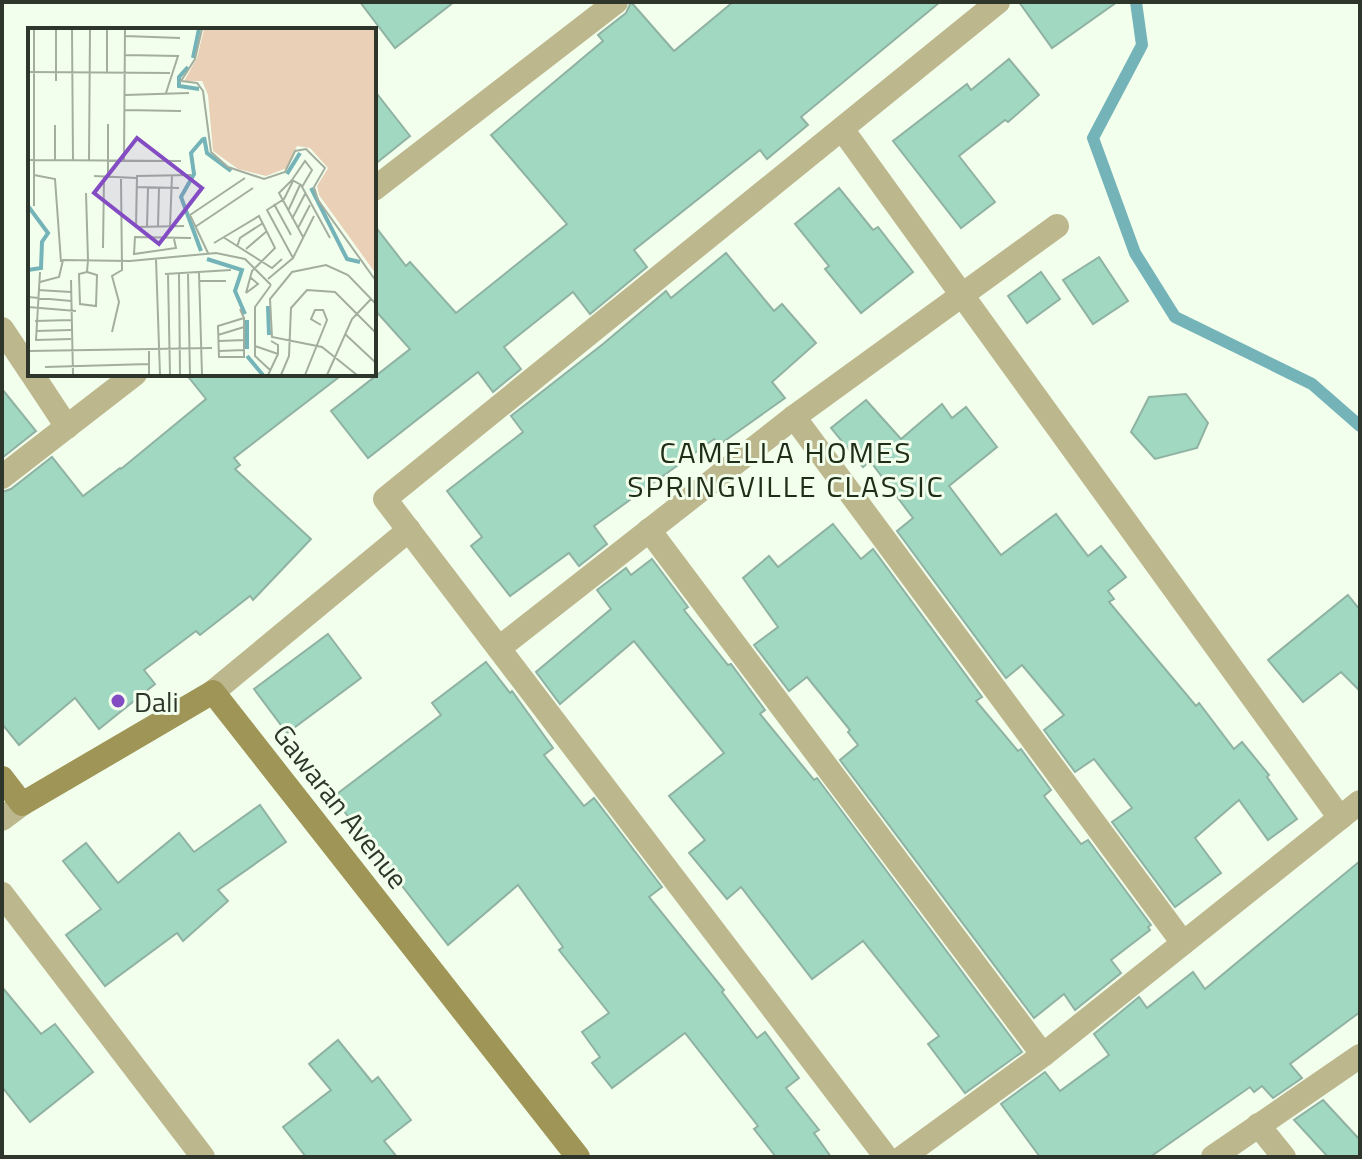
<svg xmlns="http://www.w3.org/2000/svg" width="1362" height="1159" font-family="'Titillium Web',sans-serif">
<rect width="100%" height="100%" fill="#f3ffed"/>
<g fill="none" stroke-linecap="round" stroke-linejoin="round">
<polyline stroke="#74b3b8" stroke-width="12" points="1136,2 1142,45 1093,138 1135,253 1175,317 1312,384 1360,426"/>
</g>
<g fill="#a1d8c2" stroke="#8fb2a3" stroke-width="2">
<polygon points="360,2 454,2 395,48"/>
<polygon points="631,2 674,51 733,2 940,2 801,117 808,125 767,159 760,150 634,250 647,267 590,314 573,292 504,347 521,369 493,392 478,372 368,458 331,411 410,349 374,309 374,225 406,266 410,262 456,313 567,224 491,135 603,41 598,35 626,13"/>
<polygon points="1019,2 1117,2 1052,48"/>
<polygon points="1009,59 1039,95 1008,122 1005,120 959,156 995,202 961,228 893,141 967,84 971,90"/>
<polygon points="374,90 410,136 374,165"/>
<polygon points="839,188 873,230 878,227 913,272 861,313 825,269 829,266 795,224"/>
<polygon points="726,253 774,311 782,304 816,343 772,382 785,398 719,445 714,439 594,526 607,544 579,566 569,553 510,596 471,546 482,537 447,491 523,432 511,416 603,344 666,291 671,298"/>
<polygon points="1099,257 1128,301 1093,324 1063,280"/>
<polygon points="1041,272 1060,299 1027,323 1008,296"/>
<polygon points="186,374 343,374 234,458 240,465 235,469 311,539 253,600 250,596 200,635 196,631 144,670 155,684 99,729 75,698 19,745 2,724 2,492 11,489 52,457 83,496 120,468 121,469 206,399"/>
<polygon points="2,389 36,431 2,458"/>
<polygon points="1186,394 1208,423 1197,448 1155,459 1131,432 1149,397"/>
<polygon points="866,400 901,439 942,404 952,418 966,407 997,447 949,486 1001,555 1056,514 1088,556 1101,546 1126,577 1108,591 1114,599 1109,602 1196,706 1199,703 1234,749 1242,742 1269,775 1267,777 1297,819 1268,840 1239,800 1195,838 1221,873 1175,907 1112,822 1132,808 1094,759 1075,772 1044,730 1064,715 1022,665 1006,678 897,531 913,518 870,461 863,467 831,428"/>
<polygon points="833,524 861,559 873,549 982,697 976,701 1018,751 1021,749 1051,790 1044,796 1081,844 1088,840 1151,925 1148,927 1150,930 1111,960 1121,973 1075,1010 1064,994 1034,1018 840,760 858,745 848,732 850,730 807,677 789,691 754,645 778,627 743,578 769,556 778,567"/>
<polygon points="652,559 688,607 684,610 728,665 731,664 765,710 760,714 814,780 817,778 1022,1052 965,1093 928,1044 939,1036 863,941 812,979 741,887 727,899 689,853 705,840 669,796 724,753 634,641 560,704 536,672 611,609 597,590 626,568 631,575"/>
<polygon points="1348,595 1360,610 1360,691 1341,672 1303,702 1268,660"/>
<polygon points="328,634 361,678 287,733 254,689"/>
<polygon points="486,662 510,693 512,691 553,748 544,755 584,806 594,798 662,887 649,897 724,990 722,992 757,1038 765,1032 799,1078 786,1088 819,1130 814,1133 831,1157 776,1157 754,1129 758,1126 685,1033 612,1088 592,1063 600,1057 582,1032 609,1013 559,950 563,947 518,885 448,945 333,797 441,715 432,703"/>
<polygon points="260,805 286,842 218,890 228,901 183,941 177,933 105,986 66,935 101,909 63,861 86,843 118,883 179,833 194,852"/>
<polygon points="1360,861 1360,1012 1290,1064 1302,1078 1273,1098 1262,1086 1254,1092 1250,1087 1150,1157 1040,1157 1001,1104 1045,1072 1060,1091 1109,1055 1094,1034 1139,997 1147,1008 1193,972 1205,989"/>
<polygon points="2,987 41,1034 55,1024 93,1072 30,1122 2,1087"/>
<polygon points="338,1040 372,1082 378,1077 411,1120 384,1141 397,1157 306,1157 283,1127 331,1090 309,1064"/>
<polygon points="1323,1100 1360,1140 1360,1157 1328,1157 1294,1120"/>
</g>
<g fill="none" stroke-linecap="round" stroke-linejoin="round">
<g stroke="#bdb78e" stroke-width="24">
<polyline points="842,129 1340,818"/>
<polyline points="374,189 616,2"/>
<polyline points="2,329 30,371"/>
<polyline points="32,374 67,427"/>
<polyline points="794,417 1183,943"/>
<polyline points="2,477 135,374"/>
<polyline points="649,530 1043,1055"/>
<polyline points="499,648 794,417 1057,226"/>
<polyline points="213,692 409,530"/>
<polyline points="2,819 22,804"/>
<polyline points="2,894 203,1157"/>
<polyline points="1258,1125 1284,1157"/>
<polyline points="886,1157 385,499 998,2"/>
<polyline points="903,1157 1043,1055 1360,802"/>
<polyline points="1213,1157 1360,1056"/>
</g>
<polyline stroke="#9f9556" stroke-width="24" points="2,778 22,804 213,692 578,1157"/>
</g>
<circle fill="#834cc3" stroke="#f3ffed" stroke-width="3" cx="118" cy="701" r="8"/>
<g text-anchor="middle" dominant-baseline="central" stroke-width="6" stroke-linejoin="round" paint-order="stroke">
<g font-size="28" fill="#2e352a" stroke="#f3ffed" text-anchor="start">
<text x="134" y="701">Dali</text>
</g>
<g font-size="28" fill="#2e352a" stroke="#f3ffed">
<text transform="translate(341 806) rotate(52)">Gawaran Avenue</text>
</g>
<g font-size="30" letter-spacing="2" fill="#202e18" stroke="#f3ffed">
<text x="786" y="452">CAMELLA HOMES<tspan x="786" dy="34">SPRINGVILLE CLASSIC</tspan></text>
</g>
</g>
<g transform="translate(28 28)">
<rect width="348" height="348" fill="#f3ffed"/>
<path d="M176 1H348V246L291 167 289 158 300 140 282 120 269 118 259 140 238 148 210 141 185 123 180 67 174 53H156L169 30Z" fill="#e9d0b7"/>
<path fill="none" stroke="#74b3b8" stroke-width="4" d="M165 30 171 1M160 39 151 49V58L171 61M176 109 179 125 203 143M259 146 272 125M283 160 319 231 332 234M0 178 20 205 14 214 13 240 0 242M173 223 153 169 166 146 163 125 175 111M179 231 214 242 207 263 217 286M240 278 241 307M219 321V292M219 328 235 347"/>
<path fill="none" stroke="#a4ae9f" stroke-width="2" d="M44 1 45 133M174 1 167 31 153 53 169 55 175 63 183 124 200 139 236 151 257 144 267 123 278 121 297 140 286 159 290 172 348 253M97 8 152 10M97 27 150 28 138 65M0 44 142 45M79 45V1M28 53V1M97 67 161 65M97 82 153 83M0 132H6V1M27 132V97M61 133 62 1M96 133 97 1M6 147 27 151 33 234M66 148 109 150M80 149V96M264 152 277 133 284 142 274 159M109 159 151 160M58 165 60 232 59 244 51 246 52 276 68 278 69 247 59 244M246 176 263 207M6 178V132L153 133M260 183 272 157M264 191 277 166M156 198 108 199 109 148 163 147M119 199 120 159M130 199 131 159M142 199 144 147M167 199 225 160M270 200 282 177M195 209 244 240 254 231M275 209 251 165 264 152 273 157 302 210M146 211 148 220 106 226 107 209 163 210M186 215 231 188 247 220 224 243 218 265M209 219 212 210 235 195M75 220 76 149M218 221 239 203M180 225 162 187 217 150M265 230 239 182 256 171 265 153M128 231 132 347M12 244 8 312 43 311M151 245 152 347M160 245 162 347M171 245 174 347M137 246 203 242M140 246 142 347M240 251 265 230 286 188M43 252 45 347M172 253H198M12 254 31 249 35 232 102 233 188 225 217 231 243 257M10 262 43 264M218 265 230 256 222 249M0 269 43 273M0 279 48 283M212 281 216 290V329H191L190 298 216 290M7 293 43 292M8 303 43 302M84 304 91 274 84 248 94 242 93 151M317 306 348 335M190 307 216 299M191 313 216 312M227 318 250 326M121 321V347M0 323 184 320M191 323 216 322M17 339 121 336M242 342 227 328V279L243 257M240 347 250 326V317L243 313M253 347 261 328 263 280 279 262 307 264 348 305M277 347 299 292 295 282H287L283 291 293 297M299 347 324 291 343 271M329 347 294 319 244 309 242 271 264 244 298 237 320 247 348 276"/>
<path fill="#834cc3" fill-opacity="0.15" stroke="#834cc3" stroke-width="4" d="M109 110 174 160 131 216 66 165Z"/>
<rect width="348" height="348" fill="none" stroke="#2e352a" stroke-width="4"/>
</g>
<rect width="1362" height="1159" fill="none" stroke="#2e352a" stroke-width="8"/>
</svg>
